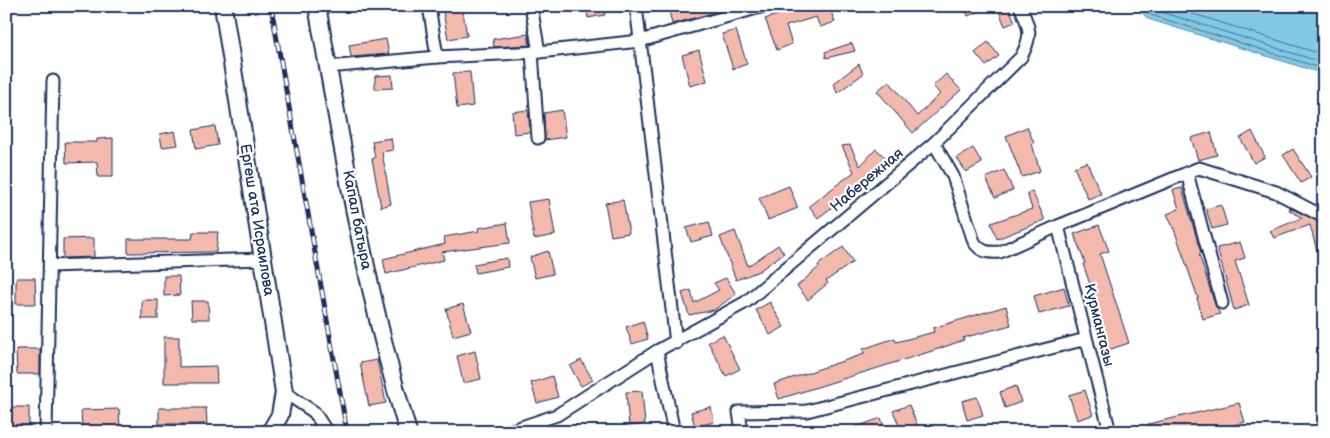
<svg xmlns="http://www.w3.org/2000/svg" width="1330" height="438" font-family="'Balsamiq Sans',sans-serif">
<rect width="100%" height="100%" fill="#fff"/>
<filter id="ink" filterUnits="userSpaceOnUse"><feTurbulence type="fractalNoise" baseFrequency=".02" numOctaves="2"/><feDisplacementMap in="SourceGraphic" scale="10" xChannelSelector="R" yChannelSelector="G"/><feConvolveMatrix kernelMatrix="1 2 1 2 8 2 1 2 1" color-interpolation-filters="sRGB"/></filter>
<g filter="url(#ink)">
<polygon fill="#83c9e4" stroke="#598bae" points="1136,6 1324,6 1324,74 1148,19"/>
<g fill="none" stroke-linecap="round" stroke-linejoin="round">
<g stroke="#456d94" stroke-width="1">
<polyline points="1143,6 1151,15 1324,69"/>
<polyline points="1151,6 1155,10 1324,63"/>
<polyline points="1168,6 1324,55"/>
</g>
</g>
<g fill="#f3b9ac" stroke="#1b2f5e">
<polygon points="442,6 462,6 467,36 448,39"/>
<polygon points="586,6 603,6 605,15 588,18"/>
<polygon points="668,6 730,6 731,8 672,24"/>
<polygon points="804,6 807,12 821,6 829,6 835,22 820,27 816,17 786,26 792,44 777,50 765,19"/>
<polygon points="964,6 990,6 990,7 968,16"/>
<polygon points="997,6 1008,6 1015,22 1005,26"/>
<polygon points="736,30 747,64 733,69 722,34"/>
<polygon points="528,34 530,45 494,47 493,39"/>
<polygon points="386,39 389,54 351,57 349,45"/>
<polygon points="988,42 999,56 986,66 975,53"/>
<polygon points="852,43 855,51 826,58 825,52"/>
<polygon points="699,50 707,81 690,86 682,55"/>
<polygon points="859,64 863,74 837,93 834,83"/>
<polygon points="470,72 473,106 457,108 453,73"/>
<polygon points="946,74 961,90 913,133 877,91 889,81 917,116 940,94 933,86"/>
<polygon points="392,75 393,88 375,89 375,76"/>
<polygon points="528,110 530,132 514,134 512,112"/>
<polygon points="562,110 566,137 545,140 544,113"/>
<polygon points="215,126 218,145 196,149 193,130"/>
<polygon points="1027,127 1034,143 1032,144 1040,171 1022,177 1006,136"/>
<polygon points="175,131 178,145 162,147 160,134"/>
<polygon points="1252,131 1265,157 1254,163 1240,138"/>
<polygon points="1211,132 1217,155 1198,160 1191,138"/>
<polygon points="113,138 113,177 98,177 97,162 66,163 65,142 97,142 97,139"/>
<polygon points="391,138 393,150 382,152 391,204 381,207 372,159 375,158 372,141"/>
<polygon points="850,145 860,166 876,149 886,158 856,189 818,218 809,206 854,172 842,146"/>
<polygon points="973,148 982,163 966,172 957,158"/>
<polygon points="1293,149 1311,177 1301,183 1283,155"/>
<polygon points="1087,162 1101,194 1088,199 1074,167"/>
<polygon points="1004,170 1013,190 995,198 986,178"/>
<polygon points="789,186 798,208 768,220 759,198"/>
<polygon points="1182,188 1201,253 1199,254 1215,305 1220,314 1203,319 1197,298 1198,298 1174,229 1167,214 1179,209 1173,190"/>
<polygon points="1032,191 1045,220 997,239 991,223 1032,209 1027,193"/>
<polygon points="549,199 555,235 534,239 528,202"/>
<polygon points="623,200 629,233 611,236 605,203"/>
<polygon points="1221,205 1227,225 1212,229 1206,209"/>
<polygon points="1290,208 1324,224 1324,265 1321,266 1310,225 1274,238 1270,231 1302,218 1289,210"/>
<polygon points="709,222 713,236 691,242 686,228"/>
<polygon points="507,223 510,243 442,252 444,260 386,274 383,259 445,244 444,237 479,231 478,228"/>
<polygon points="1099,225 1109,251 1100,254 1129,343 1108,350 1091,294 1093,293 1083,264 1085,263 1074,234"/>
<polygon points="735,231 748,266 778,245 784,253 759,271 736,280 720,237"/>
<polygon points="193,232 218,232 216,252 128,253 128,239 192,239"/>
<polygon points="94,238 94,257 63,258 63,239"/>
<polygon points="1240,242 1245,258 1235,261 1249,305 1234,310 1217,248"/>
<polygon points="843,247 853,262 826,281 828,283 808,300 797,286 819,267 818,265"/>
<polygon points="548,251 553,274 535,278 530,257"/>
<polygon points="507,258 508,267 476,273 474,264"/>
<polygon points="164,276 179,276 180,295 164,296"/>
<polygon points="16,278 35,278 36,304 16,304"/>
<polygon points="726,278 736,294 714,310 689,315 682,293 691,290 694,303 719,290 714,283"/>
<polygon points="1064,287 1069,306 1039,314 1034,296"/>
<rect x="142" y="300" width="16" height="19"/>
<polygon points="191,301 208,301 209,319 192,319"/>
<polygon points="770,302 784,327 770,335 756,310"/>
<polygon points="463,304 471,331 453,336 446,309"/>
<polygon points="1006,306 1011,325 963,338 964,340 935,350 779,399 774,384 864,354 863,349 895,338 896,342 934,332 933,328"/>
<polygon points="643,321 648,339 632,344 626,327"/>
<polygon points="723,335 740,369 726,376 708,342"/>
<polygon points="164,337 179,337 179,367 216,366 217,383 164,383"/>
<polygon points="16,349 40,349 40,374 17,374"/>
<polygon points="475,351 481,379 463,383 457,356"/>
<polygon points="377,360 386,403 369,406 360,363"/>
<polygon points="581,360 593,380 581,386 570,366"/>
<polygon points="552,376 558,397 537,403 531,383"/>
<polygon points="1016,386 1021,402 1005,408 1000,392"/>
<polygon points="1085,390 1093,415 1077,420 1069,395"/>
<polygon points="642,391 645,424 629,426 626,392"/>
<polygon points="977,397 983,415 967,420 962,401"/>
<polygon points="1239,403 1245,422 1207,432 1150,432 1148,424"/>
<polygon points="909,405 918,427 902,432 893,411"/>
<polygon points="6,407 29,407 29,426 6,427"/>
<polygon points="711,407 714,422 695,427 691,412"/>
<polygon points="159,408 206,408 207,424 159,424"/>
<polygon points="119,409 120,429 82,430 81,410"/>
<polygon points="881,418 886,432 845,432 845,431"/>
</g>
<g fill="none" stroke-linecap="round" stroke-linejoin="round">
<g stroke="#1b2f5e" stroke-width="15">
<g id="street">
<polyline points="429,6 437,57"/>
<polyline points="531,6 539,52"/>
<polyline points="636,6 676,343"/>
<polyline points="532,52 538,138"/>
<polyline points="328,67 437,57 539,52 640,41 764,6"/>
<path d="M934 143 953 176 974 242C981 252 988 253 1000 252L1058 226 1199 168 1276 192 1324 217"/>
<polyline points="1187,173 1222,303"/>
<polyline points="1058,226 1110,432"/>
<polyline points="50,266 263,259"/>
<polyline points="657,351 674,432"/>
<polyline points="284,392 314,412 327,432"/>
<polyline points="46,432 53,81"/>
<path d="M506 432 557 415 657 351 746 302 934 143 1021 57C1033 35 1030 28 1020 6"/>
<polyline points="742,432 739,412 807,411 1086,339"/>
</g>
</g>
<g stroke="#1b2f5e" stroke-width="20">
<g id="secondary">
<polyline points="223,6 284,392 280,415 270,432"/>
<path d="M317 6C343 149 366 293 408 432"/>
</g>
</g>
<use href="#street" stroke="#fff" stroke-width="11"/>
<use href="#secondary" stroke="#fff" stroke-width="16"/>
<g stroke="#1b2f5e" stroke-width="5">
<polyline id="rail" points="271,6 347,432"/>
</g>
<use href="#rail" stroke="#fff" stroke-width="3" stroke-dasharray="9" stroke-linecap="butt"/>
</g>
</g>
<g text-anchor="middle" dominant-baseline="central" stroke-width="4.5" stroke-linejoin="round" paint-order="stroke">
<g font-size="15" fill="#1b2f5e" stroke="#fff">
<text transform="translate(867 180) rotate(-40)">Набережная</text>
<text transform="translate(257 220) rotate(81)">Ергеш ата Исраилова</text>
<text transform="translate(357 220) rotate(79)">Капал батыра</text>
<text transform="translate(1099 325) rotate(76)">Курмангазы</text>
</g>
</g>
<rect width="1330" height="438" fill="none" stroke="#fff" stroke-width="25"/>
<rect x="12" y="12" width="1305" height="413" fill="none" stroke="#1b2f5e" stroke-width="2" filter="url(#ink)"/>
</svg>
